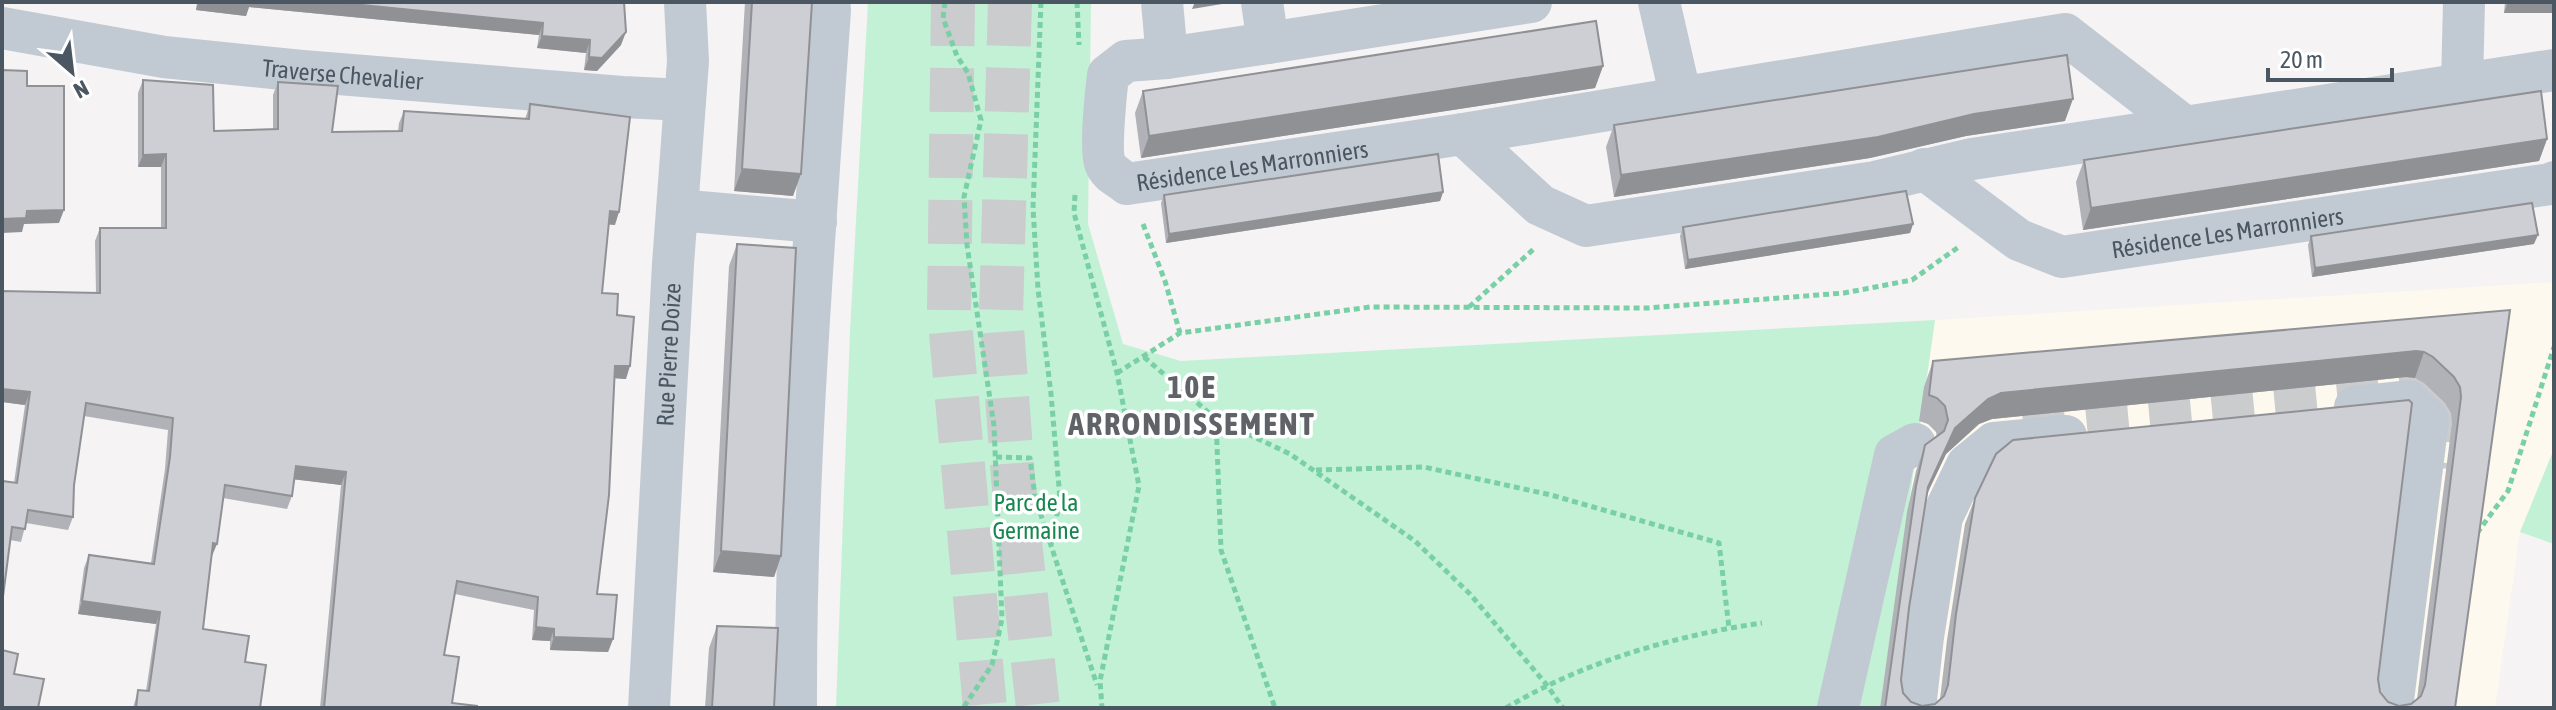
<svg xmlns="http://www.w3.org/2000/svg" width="2556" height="710" font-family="'Asap Condensed',sans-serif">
<rect width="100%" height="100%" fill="#f5f3f3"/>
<polygon fill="#fdf9ef" points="2554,282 2554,449 2520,532 2495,708 1880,708 1935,320"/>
<g fill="#c3f1d5">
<polygon points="868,2 1091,2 1088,224 1123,344 1181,361 1935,320 1880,708 836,708 850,331"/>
<polygon points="2554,449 2554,544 2520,532"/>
</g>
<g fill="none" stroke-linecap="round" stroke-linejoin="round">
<polyline stroke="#caccce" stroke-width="42" stroke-dasharray="42 21" stroke-linecap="butt" points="2024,429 2085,421 2449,386 2440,468"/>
<g stroke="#caccce" stroke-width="44" stroke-dasharray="44 22" stroke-linecap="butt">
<polyline points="953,2 949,311 985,708"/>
<polyline points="1010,2 1001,314 1013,478 1038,708"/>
</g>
<g stroke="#7ad0a6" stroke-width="5" stroke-dasharray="6 4" stroke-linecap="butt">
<polyline points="945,2 943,18 957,56 968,73 981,120 964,197 967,245 994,426 1002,619 992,665 963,708"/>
<polyline points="1041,2 1033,208 1038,289 1051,394 1060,499 1051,545"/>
<polyline points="1077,2 1079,45"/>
<polyline points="1075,195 1074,213 1117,373 1139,486 1100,681 1102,708"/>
<polyline points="1143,224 1165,281 1180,333"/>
<polyline points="1469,307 1536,247"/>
<polyline points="1144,357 1216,419 1290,454 1415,541 1470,594 1546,684 1563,708"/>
<polyline points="1117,373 1180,333 1370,307 1648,308 1844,293 1912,280 1960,246"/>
<polyline points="1216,419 1221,550 1275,708"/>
<polyline points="996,457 1030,458 1035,497 1097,685"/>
<polyline points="1316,470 1424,467 1551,495 1719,543 1729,628"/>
<polyline points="2477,533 2508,491 2554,347"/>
<path d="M1506 708C1583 662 1673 636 1762 623"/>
</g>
<g stroke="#c1cad2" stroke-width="42">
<polyline points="1162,2 1167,58"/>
<polyline points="1262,2 1268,43"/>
<path id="s1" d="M1531 2 1268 43 1167 58 1126 61 1108 75C1106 92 1100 150 1105 163 1109 174 1119 177 1127 184L1463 134 2065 34 2185 127 2554 70"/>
<polyline points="1659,2 1681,98"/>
<path id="s2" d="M2 28 164 57 302 71 622 97 685 100"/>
<polyline points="2462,84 2464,2"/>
<polyline points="1463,134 1540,205 1586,226 1875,182 1972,159 2185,127"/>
<path id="s3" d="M1924 169 2019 240 2062 257 2551 184 2554 182"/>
<polyline points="677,210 816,222"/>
<polyline points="2355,407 2408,401 2428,420 2392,708"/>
<path id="s4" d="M649 708 673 264 688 61 685 2"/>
<path d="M796 708C795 476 814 242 830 10L829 2"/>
<polyline points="1838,708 1895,455 1915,444"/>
<polyline points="1915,708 1923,637 1942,517 1967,465 1994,443 2066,436"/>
</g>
</g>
<g fill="#b0b2b7" fill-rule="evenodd">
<polygon points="197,2 624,2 621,45 597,71 584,70 586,53 537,48 539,35 249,7 246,16 196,10"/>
<polygon points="745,2 812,2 793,196 734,191"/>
<polygon points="2505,2 2554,2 2554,13 2504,13"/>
<polygon points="1603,66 1595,88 1141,158 1135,113 1143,91"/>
<polygon points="143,80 214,131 273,129 273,95 278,82 332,132 398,131 399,123 404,111 525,119 530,104 615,225 608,224 602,293 617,315 626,379 615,378 597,594 613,639 608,652 550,650 550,641 532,640 534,610 455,594 444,655 452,703 477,708 320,708 341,485 294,479 292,496 287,509 223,498 211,556 203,629 245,662 260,708 133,708 138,690 146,691 156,624 78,614 84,568 89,555 151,563 165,469 168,430 84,416 74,485 73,517 68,530 26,523 21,542 10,540 14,483 25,405 2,402 2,291 96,293 95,241 100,228 161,228 161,167 138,167 138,93"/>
<polygon points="2065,121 1966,136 1870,158 1614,197 1606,147 1614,125"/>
<polygon points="2547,139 2539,161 2083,230 2076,182 2084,160"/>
<polygon points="1443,192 1440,201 1166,243 1161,203 1164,195"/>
<polygon points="1913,224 1910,233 1685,269 1680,236 1683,227"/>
<polygon points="2311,236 2534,244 2312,277 2308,245"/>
<polygon points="737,244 781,556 774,577 713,572 729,266"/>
<path d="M2510 310 2455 708H1880L1907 512 1916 471 1925 445 1937 437 1936 432 1928 424 1919 421 1924 387 1933 361ZM2406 377 2415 378 2424 383 2445 403 2451 413 2452 423 2417 699 2411 704 2399 706 2388 702 2380 692 2378 679 1975 498 1965 524 1947 640 1940 699 1935 704 1922 706 1911 702 1903 693 1901 680 1909 608 1926 496 1946 454 1979 424 1992 419Z"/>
<polygon points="717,626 774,708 705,708 709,648"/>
</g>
<g fill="#909195">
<polygon points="198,2 332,2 543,23 539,35 249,7 246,16 196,10"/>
<polygon points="1195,2 1234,2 1192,9"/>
<polygon points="2508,2 2554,2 2554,13 2504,13"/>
<polygon points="626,32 621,45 597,71 584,70 589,57"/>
<polygon points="542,36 590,40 586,53 537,48"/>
<polygon points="1603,66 1595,88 1141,158 1149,136"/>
<polygon points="2073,99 2065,121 1966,136 1870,158 1614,197 1621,175 1974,114"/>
<polygon points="2547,139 2539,161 2083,230 2091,208"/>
<polygon points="166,154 161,167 138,167 143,155"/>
<polygon points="742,169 801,174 793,196 734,191"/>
<polygon points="1443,192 1440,201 1166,243 1169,234"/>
<polygon points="64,210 59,223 24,224 22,232 2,233 2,219 27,211"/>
<polygon points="610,211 619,212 615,225 605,224"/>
<polygon points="1913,224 1910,233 1685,269 1688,260"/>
<polygon points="2538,235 2534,244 2312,277 2315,268"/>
<polygon points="2416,351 2424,352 2415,378 2406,377 1992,419 1979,424 1946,454 1918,513 1928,487 1955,428 1988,399 2001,393"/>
<polygon points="615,366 630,366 626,379 611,378"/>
<polygon points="2,389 30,392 25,405 2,402"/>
<polygon points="296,466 346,472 341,485 291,479"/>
<polygon points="213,543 217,544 212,556 208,556"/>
<polygon points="721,551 781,556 774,577 713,572"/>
<polygon points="82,601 160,612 156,624 78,614"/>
<polygon points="536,627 554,629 550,641 532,640"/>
<polygon points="554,637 613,639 608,652 550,650"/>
</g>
<g fill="#cdcfd5" stroke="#909195" stroke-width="2" fill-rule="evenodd">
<polygon points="332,2 624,2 626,32 602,58 589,57 590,40 542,36 543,23"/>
<polygon points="752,2 812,2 801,174 742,169"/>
<polygon points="1596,21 1603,66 1149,136 1143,91"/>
<polygon points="2067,55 2073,99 1974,114 1878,137 1621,175 1614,125"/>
<polygon points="2,70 27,71 27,86 64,86 64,210 27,211 26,218 2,219"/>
<polygon points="143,80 213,85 214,131 278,129 278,82 338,86 332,132 402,131 404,111 529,119 530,104 630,117 619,212 610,211 602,293 618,294 617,315 634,317 630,366 615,366 609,495 597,594 617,595 613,639 554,637 554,629 536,627 538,597 457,581 444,655 459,657 452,703 477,706 477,708 324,708 346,472 296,466 292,496 225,485 217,544 213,543 203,629 249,636 245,662 266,665 260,708 136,708 138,690 149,691 160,612 82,601 89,555 154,564 170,457 173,418 86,403 74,485 73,517 28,510 25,529 12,527 2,604 2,481 17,483 30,392 2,389 2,291 100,293 100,228 166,228 166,154 143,155"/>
<polygon points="2541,91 2547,139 2091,208 2084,160"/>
<polygon points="1438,154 1443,192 1169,234 1164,195"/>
<polygon points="1906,191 1913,224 1688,260 1683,227"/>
<polygon points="2532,203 2538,235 2315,268 2311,236"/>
<polygon points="737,244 796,248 781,556 721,551"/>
<path d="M2510 310 2455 708H1885L1916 486 1925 445 1944 431 1948 420 1945 406 1937 398 1929 395 1933 361ZM2416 351 2424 352 2433 357 2454 377 2460 387 2461 397 2425 685 2421 696 2411 704 2399 706 2388 702 2380 692 2378 679 2412 403 2409 400 2013 440 1996 454 1975 498 1956 614 1948 685 1944 696 1935 704 1922 706 1911 702 1903 693 1901 680 1909 608 1928 487 1955 428 1988 399 2001 393Z"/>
<polygon points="717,626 778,628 774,708 712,708"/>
<polygon points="2,650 18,654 14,674 44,679 38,708 2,708"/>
</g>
<g text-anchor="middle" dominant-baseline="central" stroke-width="7" stroke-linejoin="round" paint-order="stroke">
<g font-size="24" fill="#4a5661" stroke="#fff">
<text stroke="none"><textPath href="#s2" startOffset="344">Traverse Chevalier</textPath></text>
<text stroke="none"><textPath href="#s1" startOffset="678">Résidence Les Marronniers</textPath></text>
<text stroke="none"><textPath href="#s3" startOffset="332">Résidence Les Marronniers</textPath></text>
<text stroke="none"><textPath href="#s4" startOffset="354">Rue Pierre Doize</textPath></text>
</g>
<g font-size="24" fill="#17864f" stroke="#fff">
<text x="1036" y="502">Parc de la<tspan x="1036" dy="28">Germaine</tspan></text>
</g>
<g font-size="32" font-weight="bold" letter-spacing="2" fill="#5f6368" stroke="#fff">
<text x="1192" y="386">10E<tspan x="1192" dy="37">ARRONDISSEMENT</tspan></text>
</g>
</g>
<rect width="2556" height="710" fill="none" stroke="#4a5661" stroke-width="8"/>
<g transform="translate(72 72) rotate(152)" stroke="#ffffff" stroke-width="6" paint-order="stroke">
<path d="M0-6L14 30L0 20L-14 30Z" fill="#4a5661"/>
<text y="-12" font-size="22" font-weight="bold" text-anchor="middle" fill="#4a5661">N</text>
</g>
<path d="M2268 68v12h124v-12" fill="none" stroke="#4a5661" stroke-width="4"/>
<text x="2280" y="68" font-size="24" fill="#4a5661" stroke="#ffffff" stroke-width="6" paint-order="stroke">20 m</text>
</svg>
